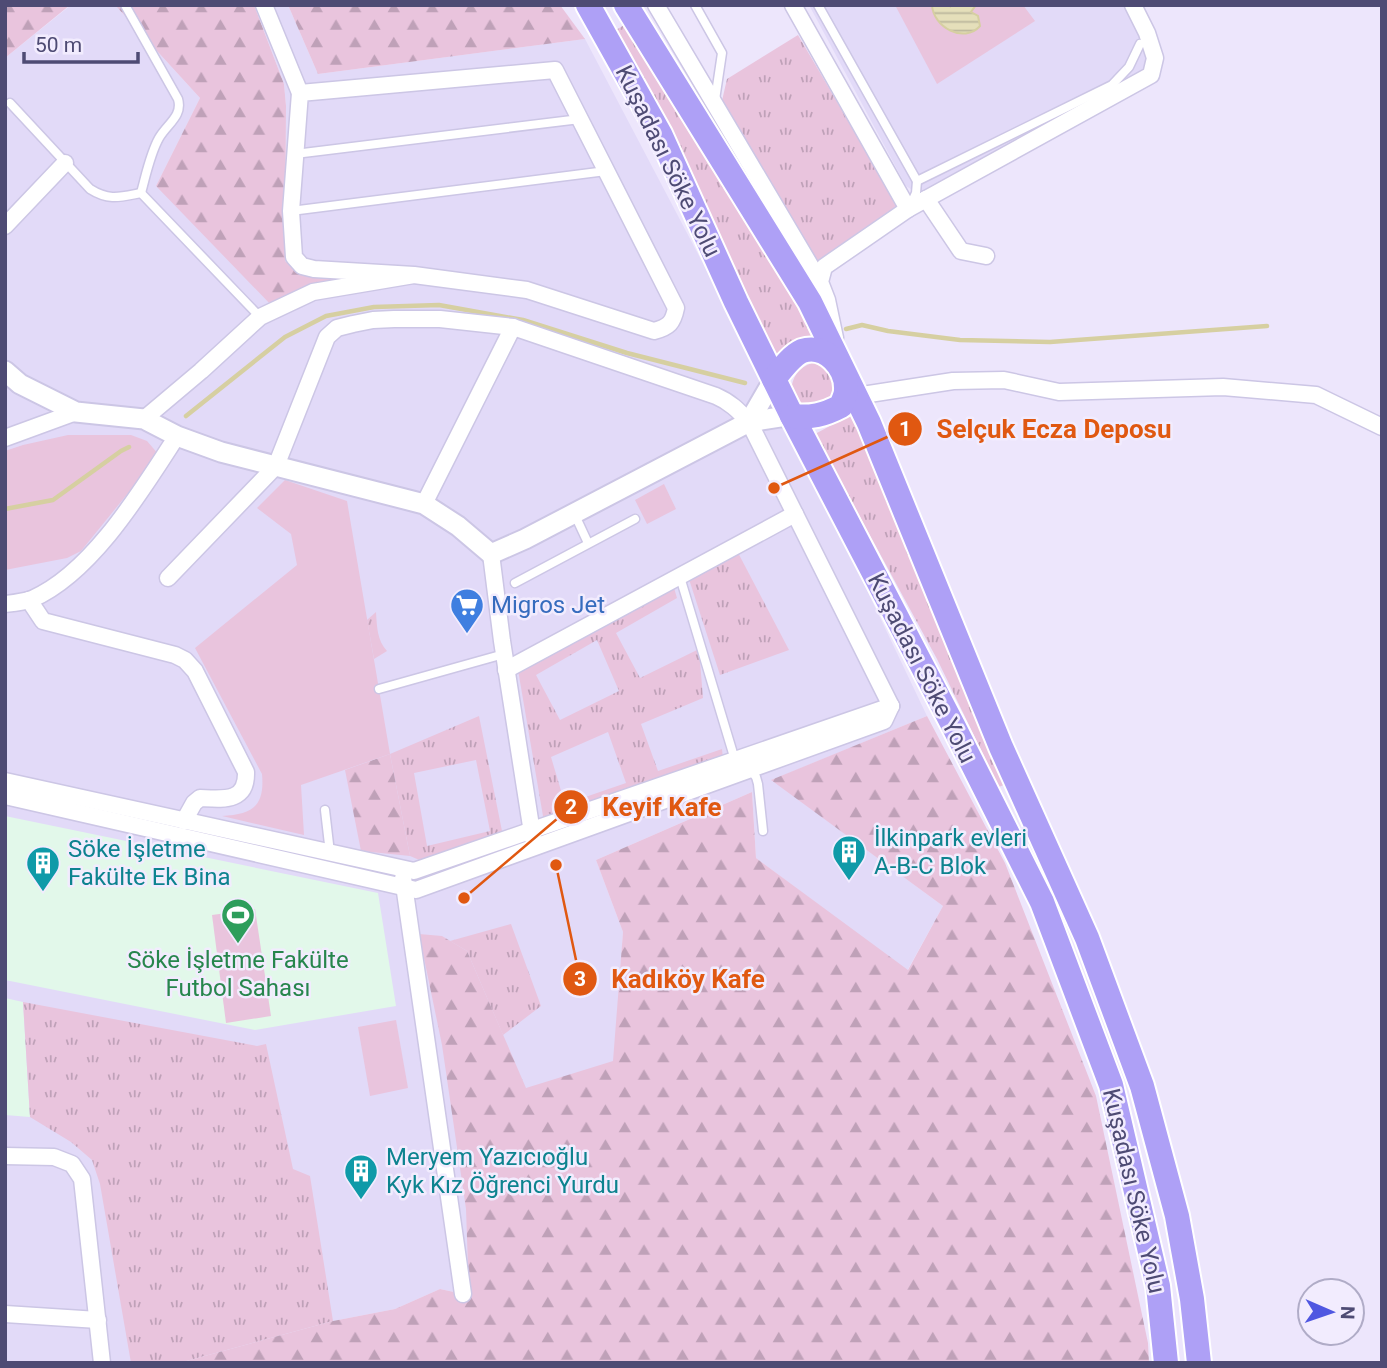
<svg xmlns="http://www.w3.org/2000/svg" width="1387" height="1368" font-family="Roboto,sans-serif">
<defs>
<pattern id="grass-tufts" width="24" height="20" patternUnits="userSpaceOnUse" patternTransform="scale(1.75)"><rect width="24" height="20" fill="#e9c4dd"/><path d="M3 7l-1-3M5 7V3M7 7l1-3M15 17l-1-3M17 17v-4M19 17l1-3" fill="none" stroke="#bfa1b8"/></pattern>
<pattern id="forest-firs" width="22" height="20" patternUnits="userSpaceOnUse" patternTransform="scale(1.75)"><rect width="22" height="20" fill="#e9c4dd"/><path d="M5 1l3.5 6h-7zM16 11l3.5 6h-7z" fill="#bfa1b8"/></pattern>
<pattern id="water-rules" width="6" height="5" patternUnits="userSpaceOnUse" patternTransform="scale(1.75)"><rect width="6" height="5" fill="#e5dfba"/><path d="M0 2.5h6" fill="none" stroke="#bcb79c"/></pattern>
</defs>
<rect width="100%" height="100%" fill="#ede6fc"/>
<g fill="#e2daf8">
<polygon points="71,5 115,5 200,98 156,186 298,272 285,261 286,106 284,84 254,5 288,5 318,74 585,39 790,429 927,716 772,780 943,906 907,971 756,858 752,792 596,860 623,932 614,1061 463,1294 440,1289 395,1309 333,1321 179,1363 5,1363 5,58"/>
<polygon points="809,5 1133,5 1147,33 1151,75 926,199 906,186"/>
</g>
<g fill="#e2f8ea">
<polygon points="5,816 378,893 396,1006 255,1030 5,980"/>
<polygon points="5,998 23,1002 30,1117 5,1115"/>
</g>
<g fill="url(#grass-tufts)" fill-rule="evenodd">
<polygon points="624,25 801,305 815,335 775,355 667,122 616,30"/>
<polygon points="798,35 898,206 814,263 721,105 727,79"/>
<path d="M812 363C829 363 830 372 837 386L830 402 802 405 791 392C792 377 798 368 812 363Z"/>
<polygon points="856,412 1008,783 999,787 937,659 815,434"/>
<polygon points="735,547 789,650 720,675 687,573"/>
<path d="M672 581 677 598 616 633 640 678 699 649 703 698 641 724 658 771 722 749 723 759 544 822 517 664ZM597 640 619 691 560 720 536 675ZM608 732 626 783 565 804 551 757Z"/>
<path d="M376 612C377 627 377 640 387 651L374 659 367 620Z"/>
<path d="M479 716 503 836 424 862 410 856 390 754ZM476 760 490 831 427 846 414 773Z"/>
<polygon points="511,924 541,1006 503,1035 467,951 450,941"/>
<polygon points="23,1002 257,1046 266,1044 293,1169 310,1176 333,1321 179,1363 131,1363 100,1184 92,1160 71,1142 30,1117"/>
</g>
<g fill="url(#forest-firs)">
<polygon points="5,5 70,5 5,58"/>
<polygon points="115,5 254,5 284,84 286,106 285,261 298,272 358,280 273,307 156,186 200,98"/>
<polygon points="288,5 560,5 585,39 318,74"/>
<polygon points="927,716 1005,863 1096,1096 1148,1343 1149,1363 179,1363 333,1321 395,1309 440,1289 463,1294 468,1267 466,1209 442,1045 419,934 442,936 467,951 526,1088 613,1061 623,932 596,860 752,792 756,858 908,970 943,906 771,780"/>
<polygon points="390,754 410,856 361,851 345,770"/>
</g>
<g fill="#e9c4dd">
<polygon points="895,5 1023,5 1035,21 937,84"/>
<polygon points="68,435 131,435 147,441 159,455 81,551 67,558 5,570 5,451 23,445"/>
<path d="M285 480 347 501 390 754 301 785 304 835 222 816C252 814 265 807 262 774L195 648 297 565 291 534 257 508Z"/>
<polygon points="664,484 676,509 647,524 635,500"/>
<polygon points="255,909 271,1016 226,1023 212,915"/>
<polygon points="396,1020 408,1088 370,1096 358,1027"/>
</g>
<path fill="url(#water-rules)" stroke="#d6cfa1" stroke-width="2" d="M932 5H949L951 7 950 5H976L971 12 978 16 980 26C964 44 933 27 932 5Z"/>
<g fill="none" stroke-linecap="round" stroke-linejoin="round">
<g stroke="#d6cfa1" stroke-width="4.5">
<polyline points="846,329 862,325 888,331 960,340 1050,342 1267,326"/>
<polyline points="186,416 285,337 326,316 374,307 439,305 523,320 627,353 745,383"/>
<polyline points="5,509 53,500 121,451 129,447"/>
</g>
<g stroke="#ccc6e5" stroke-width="11">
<g id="service">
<path d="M125 5 178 99C183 116 167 124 159 138 150 154 146 175 141 193"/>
<polyline points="695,5 722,53 715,100"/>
<polyline points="818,5 917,181 1112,85 1129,67 1140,44"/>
<path d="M10 103 90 189C109 201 120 197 141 193"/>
<polyline points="295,154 580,119"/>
<polyline points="141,193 260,317"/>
<polyline points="910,206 916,193 917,181"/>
<polyline points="291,211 606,171"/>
<polyline points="574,513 588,543"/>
<polyline points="680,577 735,760"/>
<polyline points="515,583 635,519"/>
<polyline points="379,689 504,654"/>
<polyline points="750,769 756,777 758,784 763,831"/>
<polyline points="325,810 330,853"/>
</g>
</g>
<g stroke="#ccc6e5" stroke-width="19">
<g id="minor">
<polyline points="264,5 300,93"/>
<polyline points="656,5 820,282"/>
<polyline points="793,5 908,209"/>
<polyline points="926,199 961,251 986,256"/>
<polyline points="5,226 65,163"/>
<polyline points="835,338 827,300 820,282 824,267 908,209 1151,75 1155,58 1147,33 1133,5"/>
<polyline points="856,396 953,381 1004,380 1059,392 1223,387 1316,395 1382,427"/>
<path d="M144 419 201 371 260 317 313 292 414 275 527 290 654 331C669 327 673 323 676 308L555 70 300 93 291 211 294 257 302 266 314 269 414 275"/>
<polyline points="5,438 76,412"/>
<polyline points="424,504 513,327"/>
<polyline points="491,554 502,641 533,839"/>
<path d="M168 578 276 466 327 337 337 328 353 324 373 320 394 319H440L513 327 716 396C730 402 738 410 749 422L891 706"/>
<path d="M29 600 43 621 175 655 185 660 195 671 246 772C247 803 222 799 200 798L194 803 184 821"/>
<path d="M5 604C14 603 24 602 32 599 92 573 142 490 177 436"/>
<polyline points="506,670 795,514"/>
<polyline points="5,781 414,871 891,706"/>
<polyline points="5,796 416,890 884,721 891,706"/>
<polyline points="403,878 463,1294"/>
<polyline points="5,1156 54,1157 72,1164 82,1179 102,1363"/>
<polyline points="5,1314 98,1320"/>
</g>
</g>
<g stroke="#ccc6e5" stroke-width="23">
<g id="tertiary">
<polyline points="5,371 20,384 76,412 144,419 177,436 221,452 424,504 458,526 491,554 525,539 749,422 780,417 792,416"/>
<polyline points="749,422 774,379"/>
</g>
</g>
<g stroke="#fff" stroke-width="28">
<g id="trunk">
<polyline points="588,5 660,134 736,302 792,416 954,727 1042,902 1111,1085 1158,1286 1166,1363"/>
<polyline points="626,5 810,302 869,423 1001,747 1087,938 1142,1086 1177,1216 1192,1299 1199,1363"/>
<path d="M774 379C781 370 791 356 802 351 826 343 847 368 846 390 846 395 843 401 841 406 824 415 811 418 792 416"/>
</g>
</g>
<use href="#service" stroke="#fff" stroke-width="8"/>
<use href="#minor" stroke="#fff" stroke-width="16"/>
<use href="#tertiary" stroke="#fff" stroke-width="19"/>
<use href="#trunk" stroke="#aea0f6" stroke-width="24"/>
</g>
<defs>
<g id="supermarket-pin" transform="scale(1.75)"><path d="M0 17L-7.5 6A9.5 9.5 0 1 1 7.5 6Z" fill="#3f7fe0" stroke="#f2ecfe"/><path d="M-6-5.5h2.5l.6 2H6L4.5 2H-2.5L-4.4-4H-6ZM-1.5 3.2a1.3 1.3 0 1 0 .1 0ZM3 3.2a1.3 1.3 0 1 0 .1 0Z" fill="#fff"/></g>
<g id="building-pin" transform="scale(1.75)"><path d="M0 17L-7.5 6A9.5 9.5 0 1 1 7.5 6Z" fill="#0f9aa8" stroke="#f2ecfe"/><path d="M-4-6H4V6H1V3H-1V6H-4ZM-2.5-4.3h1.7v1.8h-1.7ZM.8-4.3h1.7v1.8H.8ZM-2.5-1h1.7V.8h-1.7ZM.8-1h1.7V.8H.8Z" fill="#fff"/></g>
<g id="stadium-pin" transform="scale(1.75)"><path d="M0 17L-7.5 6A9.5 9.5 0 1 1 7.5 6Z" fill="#2e9e5b" stroke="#f2ecfe"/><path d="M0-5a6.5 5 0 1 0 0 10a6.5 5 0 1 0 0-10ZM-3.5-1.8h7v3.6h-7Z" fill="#fff"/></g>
</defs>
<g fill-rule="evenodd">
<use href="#supermarket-pin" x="467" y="605"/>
<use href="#building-pin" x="849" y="852"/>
<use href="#building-pin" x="43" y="863"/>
<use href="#stadium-pin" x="238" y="915"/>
<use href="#building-pin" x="361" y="1171"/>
</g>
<g text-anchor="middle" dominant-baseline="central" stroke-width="5" stroke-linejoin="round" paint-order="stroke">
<g font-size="24" fill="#4e4b74" stroke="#f2ecfe">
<text transform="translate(668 161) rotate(64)">Kuşadası Söke Yolu</text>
<text transform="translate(922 668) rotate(63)">Kuşadası Söke Yolu</text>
<text transform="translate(1134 1191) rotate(77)">Kuşadası Söke Yolu</text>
</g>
<g font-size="24" fill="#366cbe" stroke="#f2ecfe" text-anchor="start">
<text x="491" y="605">Migros Jet</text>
</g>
<g font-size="24" fill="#0d838f" stroke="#f2ecfe" text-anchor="start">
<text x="874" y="838">İlkinpark evleri<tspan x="874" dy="28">A-B-C Blok</tspan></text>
<text x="68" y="849">Söke İşletme<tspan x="68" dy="28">Fakülte Ek Bina</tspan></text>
<text x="386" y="1157">Meryem Yazıcıoğlu<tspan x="386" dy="28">Kyk Kız Öğrenci Yurdu</tspan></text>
</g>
<g font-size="24" fill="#27864d" stroke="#f2ecfe">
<text x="238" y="960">Söke İşletme Fakülte<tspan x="238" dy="28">Futbol Sahası</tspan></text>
</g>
</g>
<path fill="none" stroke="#e05811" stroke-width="2.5" d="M774 488L905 429M464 898L571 807M556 865L580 979"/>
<g fill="#e05811" stroke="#f2ecfe" stroke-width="2.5">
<circle cx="774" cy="488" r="7"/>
<circle cx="464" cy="898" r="7"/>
<circle cx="556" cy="865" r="7"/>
<circle cx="905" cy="429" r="18"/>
<circle cx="571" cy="807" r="18"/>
<circle cx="580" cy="979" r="18"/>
</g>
<g font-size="21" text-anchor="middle" font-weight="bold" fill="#fff">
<text x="905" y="436">1</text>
<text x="571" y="814">2</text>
<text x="580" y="986">3</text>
</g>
<g font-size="26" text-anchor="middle" font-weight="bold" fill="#e05811" stroke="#f2ecfe" stroke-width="5" stroke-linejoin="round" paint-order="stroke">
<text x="1054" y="438">Selçuk Ecza Deposu</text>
<text x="662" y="816">Keyif Kafe</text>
<text x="688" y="988">Kadıköy Kafe</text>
</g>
<rect width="1387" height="1368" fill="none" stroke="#4e4b74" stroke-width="14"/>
<g transform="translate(1331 1312) rotate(92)"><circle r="33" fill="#f2ecfe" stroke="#b0acc7" stroke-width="2"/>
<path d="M0-5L12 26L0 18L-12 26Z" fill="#4f57e1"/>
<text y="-10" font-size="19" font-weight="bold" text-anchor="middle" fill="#4e4b74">N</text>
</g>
<path d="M24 52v10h114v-10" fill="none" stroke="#4e4b74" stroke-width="3.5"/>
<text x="35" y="52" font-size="21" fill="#4e4b74" stroke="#f2ecfe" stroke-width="5" paint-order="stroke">50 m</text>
</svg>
